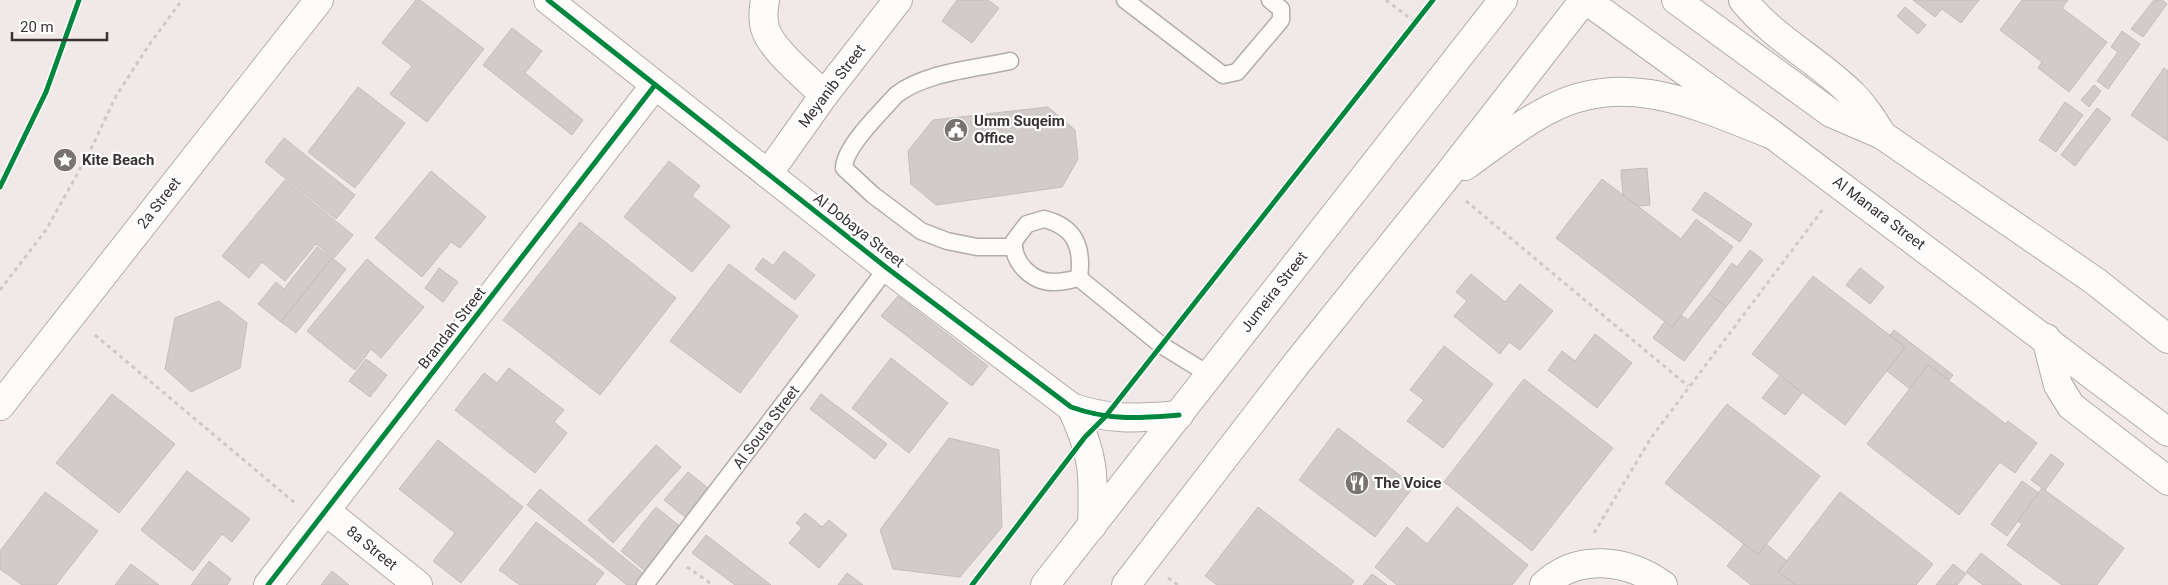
<svg xmlns="http://www.w3.org/2000/svg" width="2168" height="585" font-family="Roboto,sans-serif">
<rect width="100%" height="100%" fill="#f0e9e7"/>
<g fill="#d1cbc9" stroke="#c3bebc">
<polygon points="416,0 420,0 484,49 427,122 390,94 412,66 382,43"/>
<polygon points="957,0 988,0 999,8 972,43 942,21"/>
<polygon points="1913,0 1979,0 1961,23 1942,9 1935,17"/>
<polygon points="2022,0 2068,0 2062,8 2107,42 2069,92 2038,68 2042,62 2000,30"/>
<polygon points="2154,0 2162,0 2167,4 2143,37 2131,29"/>
<polygon points="1905,7 1926,25 1918,34 1897,16"/>
<polygon points="512,28 542,51 525,73 583,120 572,135 483,65"/>
<polygon points="2122,31 2140,44 2108,89 2097,81 2118,52 2111,47"/>
<polygon points="2164,68 2168,71 2168,141 2131,115"/>
<polygon points="2094,85 2101,91 2089,107 2081,100"/>
<polygon points="358,87 405,123 355,188 308,152"/>
<polygon points="2065,102 2083,115 2056,152 2039,140"/>
<polygon points="1048,107 1075,130 1078,159 1062,187 936,205 911,184 908,151 933,120"/>
<polygon points="2097,108 2111,119 2075,166 2061,155"/>
<polygon points="284,138 355,195 336,219 265,162"/>
<polygon points="669,161 700,186 692,196 730,226 692,272 624,217"/>
<polygon points="1647,168 1650,205 1637,206 1623,196 1621,170"/>
<polygon points="431,171 486,217 460,248 451,242 422,277 375,238"/>
<polygon points="1602,179 1681,239 1696,219 1733,247 1672,327 1556,238"/>
<polygon points="285,180 353,235 334,258 316,244 285,281 262,262 249,278 222,256"/>
<polygon points="1705,192 1752,224 1740,242 1692,210"/>
<polygon points="580,222 676,298 600,395 503,320"/>
<polygon points="317,247 332,258 281,322 258,304 276,282 284,289"/>
<polygon points="1750,250 1763,260 1726,307 1709,294 1732,263 1737,267"/>
<polygon points="784,251 815,275 795,300 755,269 763,258 773,266"/>
<polygon points="332,258 346,269 296,333 281,322"/>
<polygon points="367,259 424,307 381,358 371,349 355,370 307,331"/>
<polygon points="729,264 798,316 740,393 670,341"/>
<polygon points="439,268 458,282 443,302 425,288"/>
<polygon points="1860,268 1884,287 1870,304 1846,285"/>
<polygon points="1471,274 1505,302 1520,284 1553,311 1520,350 1509,342 1500,354 1454,316 1467,301 1456,292"/>
<polygon points="1813,276 1905,347 1845,425 1752,354"/>
<polygon points="1709,294 1726,307 1684,361 1653,338 1665,321 1672,327 1681,315 1688,320"/>
<polygon points="898,296 988,366 972,386 881,316"/>
<polygon points="219,301 247,323 240,368 191,392 165,369 175,318"/>
<polygon points="1894,330 1953,375 1949,380 1928,365 1910,389 1887,371 1905,347 1890,335"/>
<polygon points="1595,334 1632,363 1597,408 1548,370 1562,351 1575,361"/>
<polygon points="1444,346 1493,384 1443,448 1407,421 1424,400 1410,390"/>
<polygon points="891,358 948,403 909,453 852,408"/>
<polygon points="366,359 387,375 370,397 349,381"/>
<polygon points="1928,365 2006,424 2008,421 2037,443 2015,473 2000,462 1959,515 1867,444"/>
<polygon points="509,368 564,410 554,422 567,433 535,473 455,410 484,373 497,383"/>
<polygon points="1780,375 1802,393 1785,415 1762,398"/>
<polygon points="1524,379 1613,448 1532,551 1444,482"/>
<polygon points="112,394 175,444 119,513 56,463"/>
<polygon points="821,394 887,444 875,459 810,409"/>
<polygon points="1727,404 1820,476 1758,555 1665,483"/>
<polygon points="1338,428 1414,486 1375,537 1299,480"/>
<polygon points="949,438 999,450 1002,527 960,577 893,569 880,530"/>
<polygon points="438,440 523,507 461,583 433,561 455,533 399,489"/>
<polygon points="656,445 681,467 613,543 588,520"/>
<polygon points="2051,454 2064,464 2045,490 2031,480"/>
<polygon points="187,471 250,519 232,542 222,534 193,571 141,530"/>
<polygon points="688,472 713,492 689,520 664,500"/>
<polygon points="2022,481 2039,493 2007,536 1991,524"/>
<polygon points="2042,488 2124,548 2097,585 2062,585 2007,545 2022,524 2018,521"/>
<polygon points="540,489 644,574 635,585 627,585 527,505"/>
<polygon points="45,492 98,531 56,585 22,585 0,569 0,551"/>
<polygon points="1840,492 1933,564 1916,585 1796,585 1778,572"/>
<polygon points="656,507 681,527 645,571 621,551"/>
<polygon points="1258,507 1354,581 1351,585 1217,585 1205,576"/>
<polygon points="1457,507 1528,565 1512,585 1397,585 1375,567 1407,527 1427,544"/>
<polygon points="805,513 822,527 829,520 847,535 819,568 789,543 802,528 796,523"/>
<polygon points="536,522 604,573 595,585 520,585 499,570"/>
<polygon points="706,535 771,585 735,585 692,553"/>
<polygon points="1744,544 1758,555 1766,544 1787,561 1778,572 1796,585 1751,585 1727,566"/>
<polygon points="1981,553 2022,585 1983,585 1966,572"/>
<polygon points="209,561 231,579 227,585 191,585"/>
<polygon points="131,564 159,585 115,585"/>
<polygon points="1953,564 1966,574 1957,585 1936,585"/>
<polygon points="332,571 349,585 321,585"/>
<polygon points="847,573 863,585 838,585"/>
<polygon points="1372,574 1387,585 1363,585"/>
</g>
<g fill="none" stroke-linecap="round" stroke-linejoin="round">
<g stroke="#b2adab" stroke-width="19">
<g id="lane">
<polyline points="1125,0 1223,75 1237,72 1281,20 1281,9 1270,0"/>
<path d="M1010 61C974 69 926 72 896 95 882 111 844 147 844 168L873 195 921 231 947 241 977 247H1014"/>
<path d="M1044 219C1076 227 1083 248 1079 278 1071 280 1063 282 1055 282 1033 283 1012 263 1014 241L1027 224Z"/>
<polyline points="1079,278 1161,345 1210,375"/>
<polyline points="645,585 887,268"/>
</g>
</g>
<g stroke="#b2adab" stroke-width="30">
<g id="street">
<path d="M548 0 887 268 1071 407C1110 421 1139 418 1179 415"/>
<path d="M765 0C763 11 762 21 766 31 774 52 807 78 824 95"/>
<polyline points="768,174 824,95 898,0"/>
<polyline points="2046,338 2058,385 2071,406 2168,481"/>
<polyline points="0,406 319,0"/>
<path d="M1071 407C1094 455 1094 473 1092 526"/>
<polyline points="326,511 418,585"/>
<polyline points="268,585 655,85"/>
<path d="M1544 585C1578 553 1627 559 1663 585"/>
</g>
</g>
<g stroke="#b2adab" stroke-width="30">
<g id="secondary">
<polyline points="1586,0 1773,135 2168,432"/>
<polyline points="1676,0 1831,113 1882,135 2095,281 2168,339"/>
</g>
</g>
<g stroke="#b2adab" stroke-width="30">
<g id="primary">
<path d="M1743 0C1776 41 1817 59 1853 95 1865 107 1873 120 1882 135"/>
<path d="M1465 166C1492 147 1520 124 1550 109 1627 69 1700 107 1773 135"/>
<polyline points="1045,585 1503,0"/>
<polyline points="1126,585 1297,363 1443,181 1584,0"/>
</g>
</g>
<g stroke="#ccc9c8" stroke-width="3" stroke-dasharray="4 4" stroke-linecap="butt">
<polyline points="1386,0 1415,22"/>
<polyline points="1466,201 1688,386"/>
<polyline points="0,290 46,230 90,151 116,96 149,45 182,0"/>
<polyline points="95,335 295,503"/>
<polyline points="1594,533 1651,438 1823,209"/>
<polyline points="687,567 713,585"/>
<polyline points="1168,578 1178,585"/>
</g>
<use href="#lane" stroke="#fdfcfb" stroke-width="16"/>
<use href="#street" stroke="#fdfcfb" stroke-width="28"/>
<use href="#secondary" stroke="#fdfcfb" stroke-width="28"/>
<use href="#primary" stroke="#fdfcfb" stroke-width="28"/>
<g stroke="#fff" stroke-width="8">
<g id="cycleway">
<path d="M548 0 887 268 1071 407C1110 421 1139 418 1179 415"/>
<polyline points="0,187 46,92 79,0"/>
<polyline points="268,585 655,85"/>
<polyline points="972,585 1085,437 1105,417 1433,0"/>
</g>
</g>
<use href="#cycleway" stroke="#00873e" stroke-width="5"/>
</g>
<defs>
<g id="civic-disc" transform="scale(1.25)"><circle r="9.5" fill="#797372" stroke="#fff"/><path d="M-.6-6.5H3V-4.5H.6V-3L4-1V1h2V6H-6V1h2V-1L-.6-3ZM-1.2 2.5V6h2.4V2.5Z" fill="#fff"/></g>
<g id="sight-disc" transform="scale(1.25)"><circle r="9.5" fill="#797372" stroke="#fff"/><path d="M0-6L1.8-2.2L6-1.7L2.9 1.2L3.7 5.4L0 3.3L-3.7 5.4L-2.9 1.2L-6-1.7L-1.8-2.2Z" fill="#fff"/></g>
<g id="restaurant-disc" transform="scale(1.25)"><circle r="9.5" fill="#797372" stroke="#fff"/><path d="M-5-6h1v4h1v-4h1v4h1v-4h1v5L-1.5 .5V6h-2V.5L-5-1ZM5-6V6H3V1.5H1.5Q1.5-4 5-6Z" fill="#fff"/></g>
</defs>
<g fill-rule="evenodd">
<use href="#civic-disc" x="956" y="130"/>
<use href="#sight-disc" x="65" y="160"/>
<use href="#restaurant-disc" x="1357" y="483"/>
</g>
<g text-anchor="middle" dominant-baseline="central" stroke-width="4.5" stroke-linejoin="round" paint-order="stroke">
<g font-size="15" fill="#393433" stroke="#fff">
<text transform="translate(832 86) rotate(-53)">Meyanib Street</text>
<text transform="translate(159 203) rotate(-52)">2a Street</text>
<text transform="translate(1879 213) rotate(37)">Al Manara Street</text>
<text transform="translate(859 230) rotate(38)">Al Dobaya Street</text>
<text transform="translate(1274 292) rotate(-52)">Jumeira Street</text>
<text transform="translate(452 328) rotate(-52)">Brandah Street</text>
<text transform="translate(766 427) rotate(-53)">Al Souta Street</text>
<text transform="translate(372 548) rotate(39)">8a Street</text>
</g>
<g font-size="15" font-weight="bold" fill="#393433" stroke="#fff" text-anchor="start">
<text x="974" y="121">Umm Suqeim<tspan x="974" dy="17">Office</tspan></text>
<text x="82" y="160">Kite Beach</text>
<text x="1374" y="483">The Voice</text>
</g>
</g>
<path d="M12 32v8h95v-8" fill="none" stroke="#393433" stroke-width="2.5"/>
<text x="20" y="32" font-size="15" fill="#393433" stroke="#ffffff" stroke-width="4" paint-order="stroke">20 m</text>
</svg>
